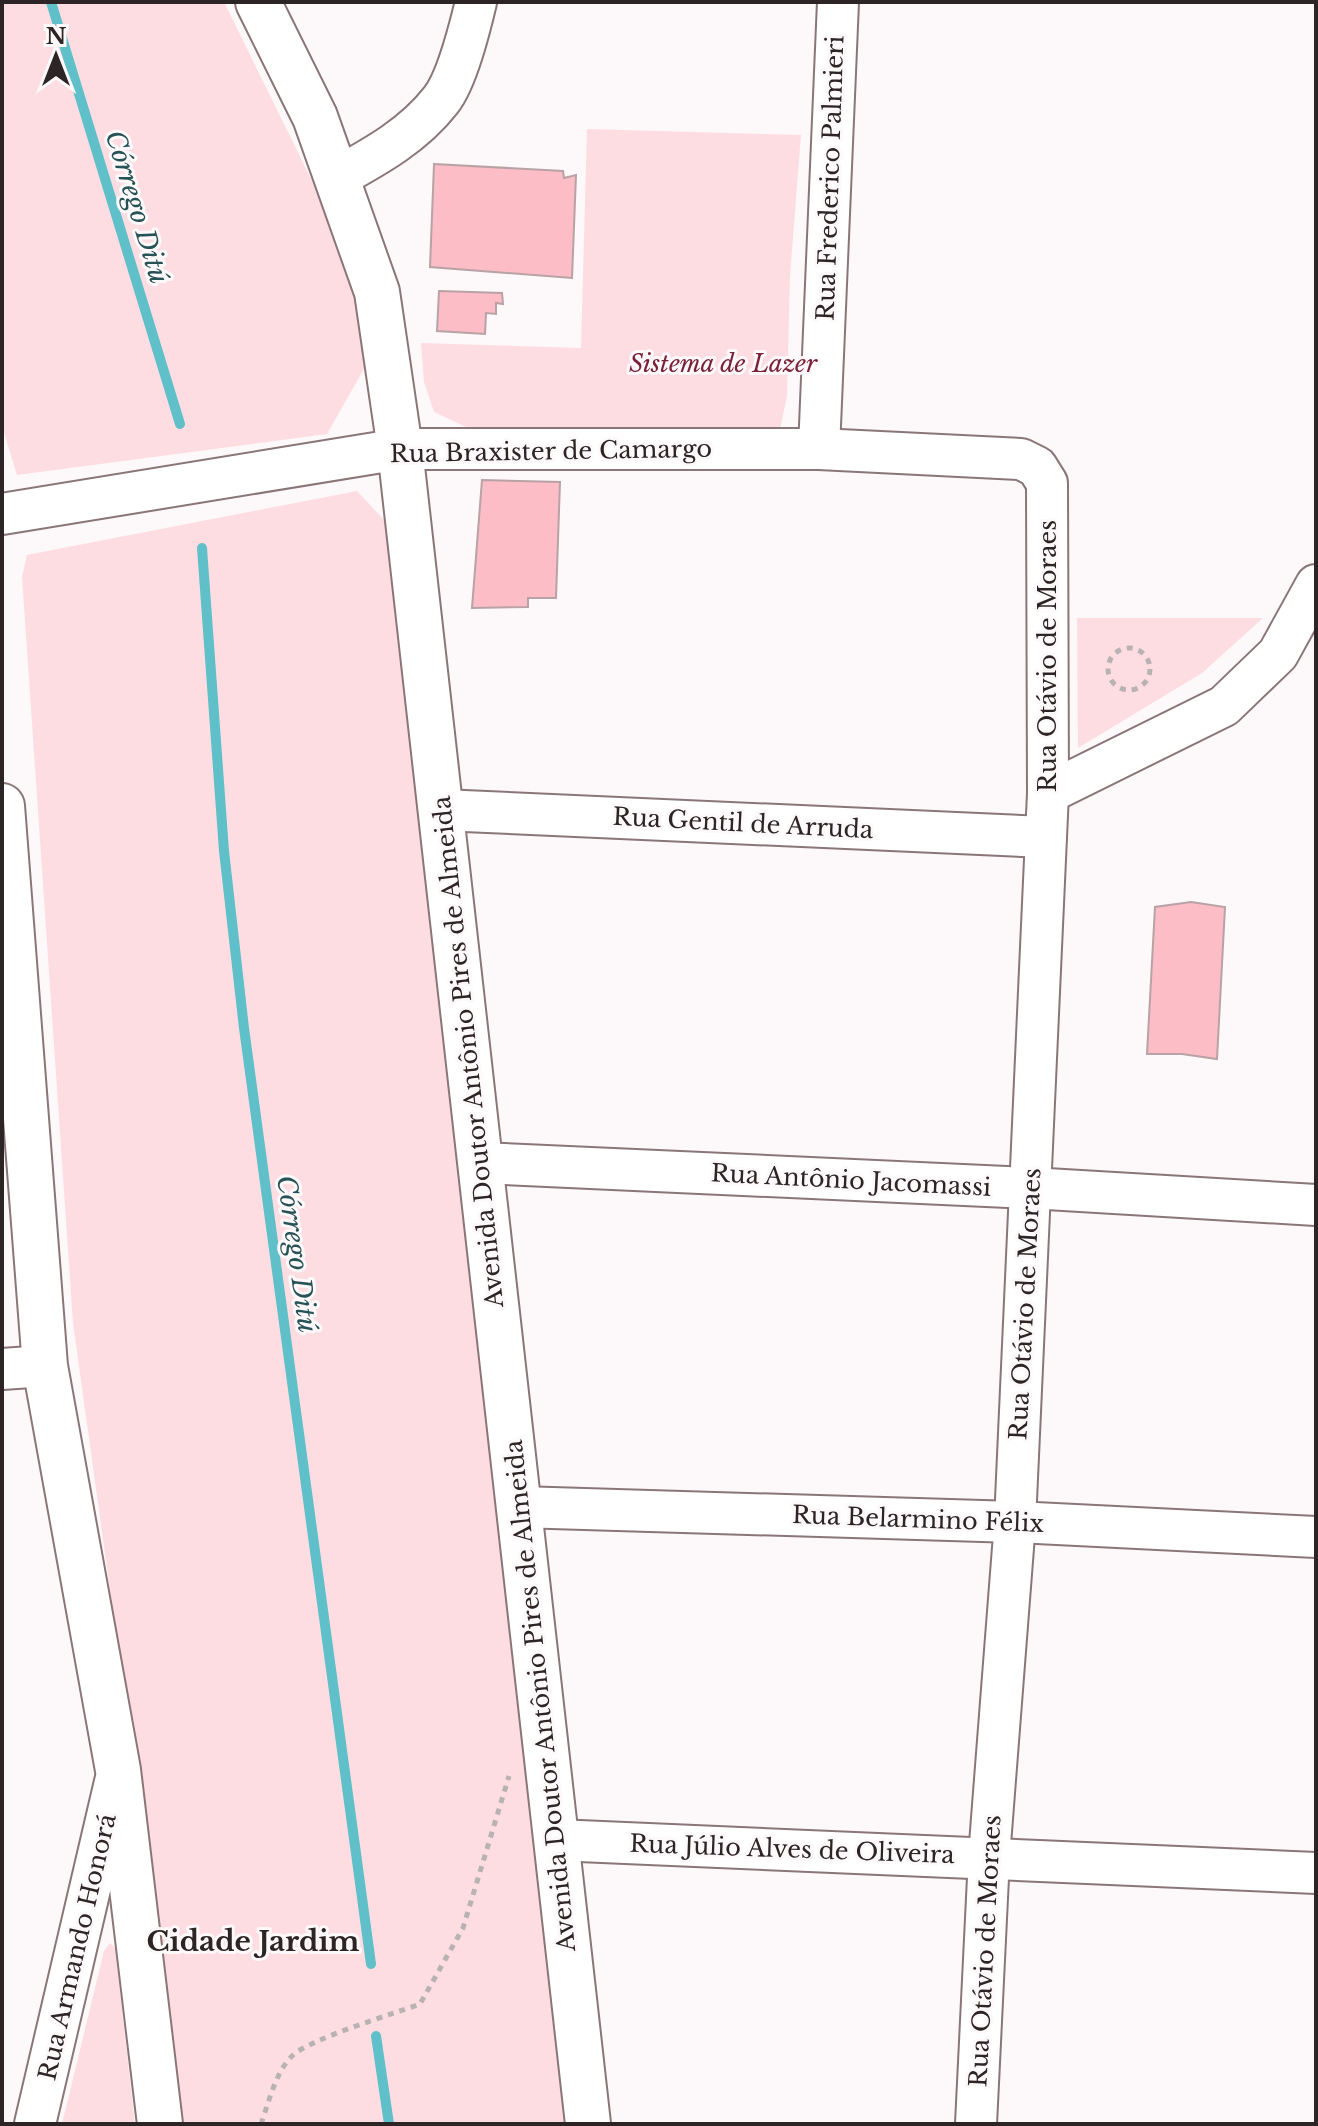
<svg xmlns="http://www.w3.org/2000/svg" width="1318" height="2126" font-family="'Libre Baskerville',serif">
<rect width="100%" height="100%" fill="#fdf8f9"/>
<g fill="#fedde2">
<polygon points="2,2 224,2 318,193 360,304 365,367 327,434 17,475 2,426"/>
<polygon points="587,129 801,135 790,276 787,396 780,429 765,434 468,428 434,412 424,382 421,343 581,348"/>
<polygon points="357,491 386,522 503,1518 521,1731 571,2124 169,2124 130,1734 73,1323 22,577 27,555"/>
<polygon points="1077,618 1263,618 1202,673 1078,748"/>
<polygon points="110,1943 115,1948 135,2124 62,2124 104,1951"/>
</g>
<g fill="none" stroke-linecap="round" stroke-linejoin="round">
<g stroke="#5fc0c9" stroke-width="10">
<polyline points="51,2 180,424"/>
<polyline points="202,548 224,851 244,1028 371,1964"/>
<polyline points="376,2036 389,2124"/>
</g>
</g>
<g fill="#fcbdc7" stroke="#b8a2a5" stroke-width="2">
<polygon points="434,164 563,171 564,178 576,175 572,278 430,267"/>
<polygon points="439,291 502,293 503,304 496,303 496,314 486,313 485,334 437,331"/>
<polygon points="482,480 560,482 556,598 528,598 528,607 472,608"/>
<polygon points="1191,902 1225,907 1217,1059 1182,1054 1147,1054 1155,907"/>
</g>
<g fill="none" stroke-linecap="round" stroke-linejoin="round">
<g stroke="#8a7678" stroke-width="44">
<g id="minor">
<path d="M338 177C376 156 414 135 441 100 457 80 470 27 476 2"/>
<polyline points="819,449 838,2"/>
<polyline points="2,514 400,449 819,449 1021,459 1037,467 1047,483 1048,793 1015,1522 989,1857 976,2124"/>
<polyline points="1048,793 1224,706 1278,654 1316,585"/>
<polyline points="441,810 1046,837"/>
<polyline points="481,1163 1030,1188 1316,1205"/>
<polyline points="2,1369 45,1366"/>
<polyline points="519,1507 1015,1522 1316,1537"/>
<polyline points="556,1840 1316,1873"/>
<polyline points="35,2124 115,1782"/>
</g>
</g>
<g stroke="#8a7678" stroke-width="48">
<g id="secondary">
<polyline points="258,2 315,117 377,292 400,449 588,2124"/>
<polyline points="2,806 45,1366 118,1770 160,2124"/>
</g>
</g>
<g stroke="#b8b2b3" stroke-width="5" stroke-dasharray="6 6" stroke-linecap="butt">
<circle cx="1129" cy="669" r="21"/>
<path d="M261 2124C269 2102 275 2073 292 2056 309 2039 393 2014 420 2004L463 1928 509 1776"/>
</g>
<use href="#minor" stroke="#fff" stroke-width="40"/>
<use href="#secondary" stroke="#fff" stroke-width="44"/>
</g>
<g text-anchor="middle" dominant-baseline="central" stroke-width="6" stroke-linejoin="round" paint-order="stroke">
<g font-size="24" fill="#2c2425" stroke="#fdf8f9">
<text transform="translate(830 178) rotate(-88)">Rua Frederico Palmieri</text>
<text transform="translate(551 451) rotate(-1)">Rua Braxister de Camargo</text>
<text transform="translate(1047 656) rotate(-90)">Rua Otávio de Moraes</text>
<text transform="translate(743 823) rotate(3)">Rua Gentil de Arruda</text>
<text transform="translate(468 1052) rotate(-96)">Avenida Doutor Antônio Pires de Almeida</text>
<text transform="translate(851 1180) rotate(3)">Rua Antônio Jacomassi</text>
<text transform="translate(1025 1304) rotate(-87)">Rua Otávio de Moraes</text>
<text transform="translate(918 1519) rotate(2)">Rua Belarmino Félix</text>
<text transform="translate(540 1696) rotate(-96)">Avenida Doutor Antônio Pires de Almeida</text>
<text transform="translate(792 1849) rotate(2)">Rua Júlio Alves de Oliveira</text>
<text transform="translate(77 1947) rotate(-77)">Rua Armando Honorá</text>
<text transform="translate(985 1951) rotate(-87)">Rua Otávio de Moraes</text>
</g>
<g font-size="24" font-style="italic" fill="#792139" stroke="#fdf8f9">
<text x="723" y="363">Sistema de Lazer</text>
</g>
<g font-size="26" font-style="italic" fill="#275356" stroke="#fdf8f9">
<text transform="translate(137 207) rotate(73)">Córrego Ditú</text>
<text transform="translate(297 1254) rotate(82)">Córrego Ditú</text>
</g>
<g font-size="28" font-weight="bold" fill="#2c2425" stroke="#fdf8f9">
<text x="253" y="1941">Cidade Jardim</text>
</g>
</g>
<rect width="1318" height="2126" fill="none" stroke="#2c2425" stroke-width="8"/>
<g transform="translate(56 56)" stroke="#fdf8f9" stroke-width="6" paint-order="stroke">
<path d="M0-6L14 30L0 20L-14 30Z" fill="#2c2425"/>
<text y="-12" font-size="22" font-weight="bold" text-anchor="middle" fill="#2c2425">N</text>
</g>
</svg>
